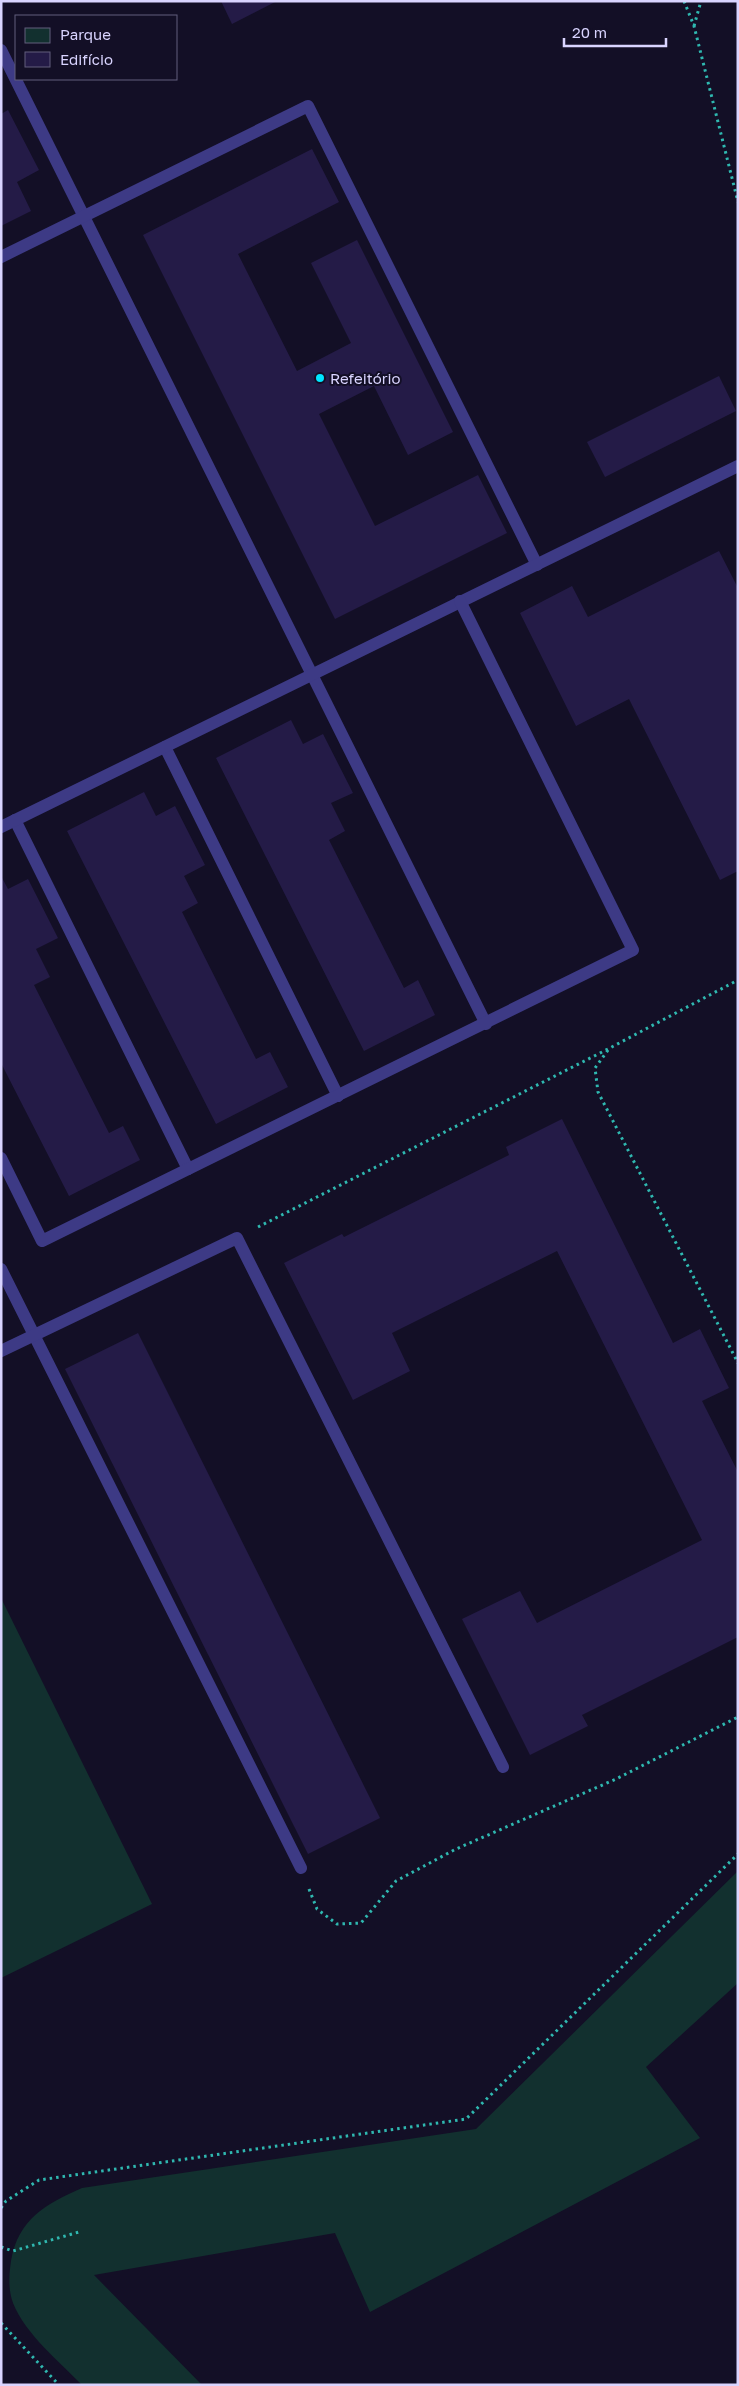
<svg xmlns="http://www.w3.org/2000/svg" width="739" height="2386" font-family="'Golos Text',sans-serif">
<rect width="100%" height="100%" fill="#130f26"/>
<g fill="#12302f">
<polygon points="1,1598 152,1904 1,1978"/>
<path d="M738 1871V1983L646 2067 700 2138 370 2312 335 2233 94 2275 202 2385H82C59 2361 26 2335 13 2303 8 2289 9 2275 11 2261 18 2219 46 2204 82 2188L476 2129Z"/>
</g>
<g fill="#241b47">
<polygon points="221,1 277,1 232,24"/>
<polygon points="8,110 39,170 17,182 31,211 1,226 1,114"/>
<polygon points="312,149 339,202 238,254 297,371 351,343 311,263 357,240 453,432 408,455 374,386 319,414 375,526 478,475 507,533 335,619 143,235"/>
<polygon points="719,376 736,411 605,477 587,442"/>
<polygon points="719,551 738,588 738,871 720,880 629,699 576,726 520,613 572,586 588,617"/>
<polygon points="291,720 303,744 323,734 353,793 331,803 345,831 329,840 404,988 418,980 435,1015 364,1051 216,758"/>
<polygon points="144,792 156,816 175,806 205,865 184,876 198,903 182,912 256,1059 270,1052 288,1087 216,1124 67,831"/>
<polygon points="1,876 8,889 28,879 58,938 36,949 50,977 34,985 109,1133 123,1126 140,1160 69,1196 1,1063"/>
<polygon points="562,1119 673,1343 700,1329 729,1388 702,1401 738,1472 738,1637 582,1715 588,1726 530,1755 462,1619 520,1591 537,1623 702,1540 557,1251 392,1333 410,1371 353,1400 284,1263 342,1234 344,1237 509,1155 506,1147"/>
<polygon points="138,1333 380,1818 308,1854 65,1369"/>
</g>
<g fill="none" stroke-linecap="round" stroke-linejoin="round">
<g stroke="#2fb8b0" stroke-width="3" stroke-dasharray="2.5 4" stroke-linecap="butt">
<polyline points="684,1 694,26 738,202"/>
<polyline points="694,26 701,1"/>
<polyline points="608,1050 595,1068 598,1092 738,1363"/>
<polyline points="258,1227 608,1049 738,980"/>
<polyline points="309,1889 317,1909 337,1924 361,1923 396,1881 456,1849 616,1779 738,1717"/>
<polyline points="1,2208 6,2201 39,2180 466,2119 738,1854"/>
<polyline points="1,2247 13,2251 79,2232"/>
<polyline points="1,2323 59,2385"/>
</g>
<g stroke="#3d3a85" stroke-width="12">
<polyline points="1,50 486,1024"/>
<polyline points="1,257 308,106 537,565"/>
<polyline points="165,747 338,1096"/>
<polyline points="15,820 188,1169"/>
<polyline points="1,827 738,466"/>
<polyline points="1,1158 42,1241 633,950 460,601"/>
<polyline points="1,1269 301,1868"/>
<polyline points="1,1351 237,1238 503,1767"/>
</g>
</g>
<circle fill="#00e5ff" stroke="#130f26" stroke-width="2" cx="320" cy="378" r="5"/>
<g text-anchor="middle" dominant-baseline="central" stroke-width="4" stroke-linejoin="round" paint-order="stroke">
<g font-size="15" fill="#d9d4ff" stroke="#130f26" text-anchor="start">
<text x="330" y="378">Refeitório</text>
</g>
</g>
<rect width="739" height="2386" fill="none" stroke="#d9d4ff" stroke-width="5"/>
<rect x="15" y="15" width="162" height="65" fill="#130f26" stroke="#625e7d"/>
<rect x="25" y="28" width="25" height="15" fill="#12302f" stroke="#625e7d"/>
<text x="60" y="40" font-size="15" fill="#d9d4ff">Parque</text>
<rect x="25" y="52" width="25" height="15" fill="#241b47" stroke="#625e7d"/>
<text x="60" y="65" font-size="15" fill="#d9d4ff">Edifício</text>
<path d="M564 38v8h102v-8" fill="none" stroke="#d9d4ff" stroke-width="2.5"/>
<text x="572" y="38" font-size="15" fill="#d9d4ff" stroke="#130f26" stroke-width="4" paint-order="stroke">20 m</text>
</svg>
